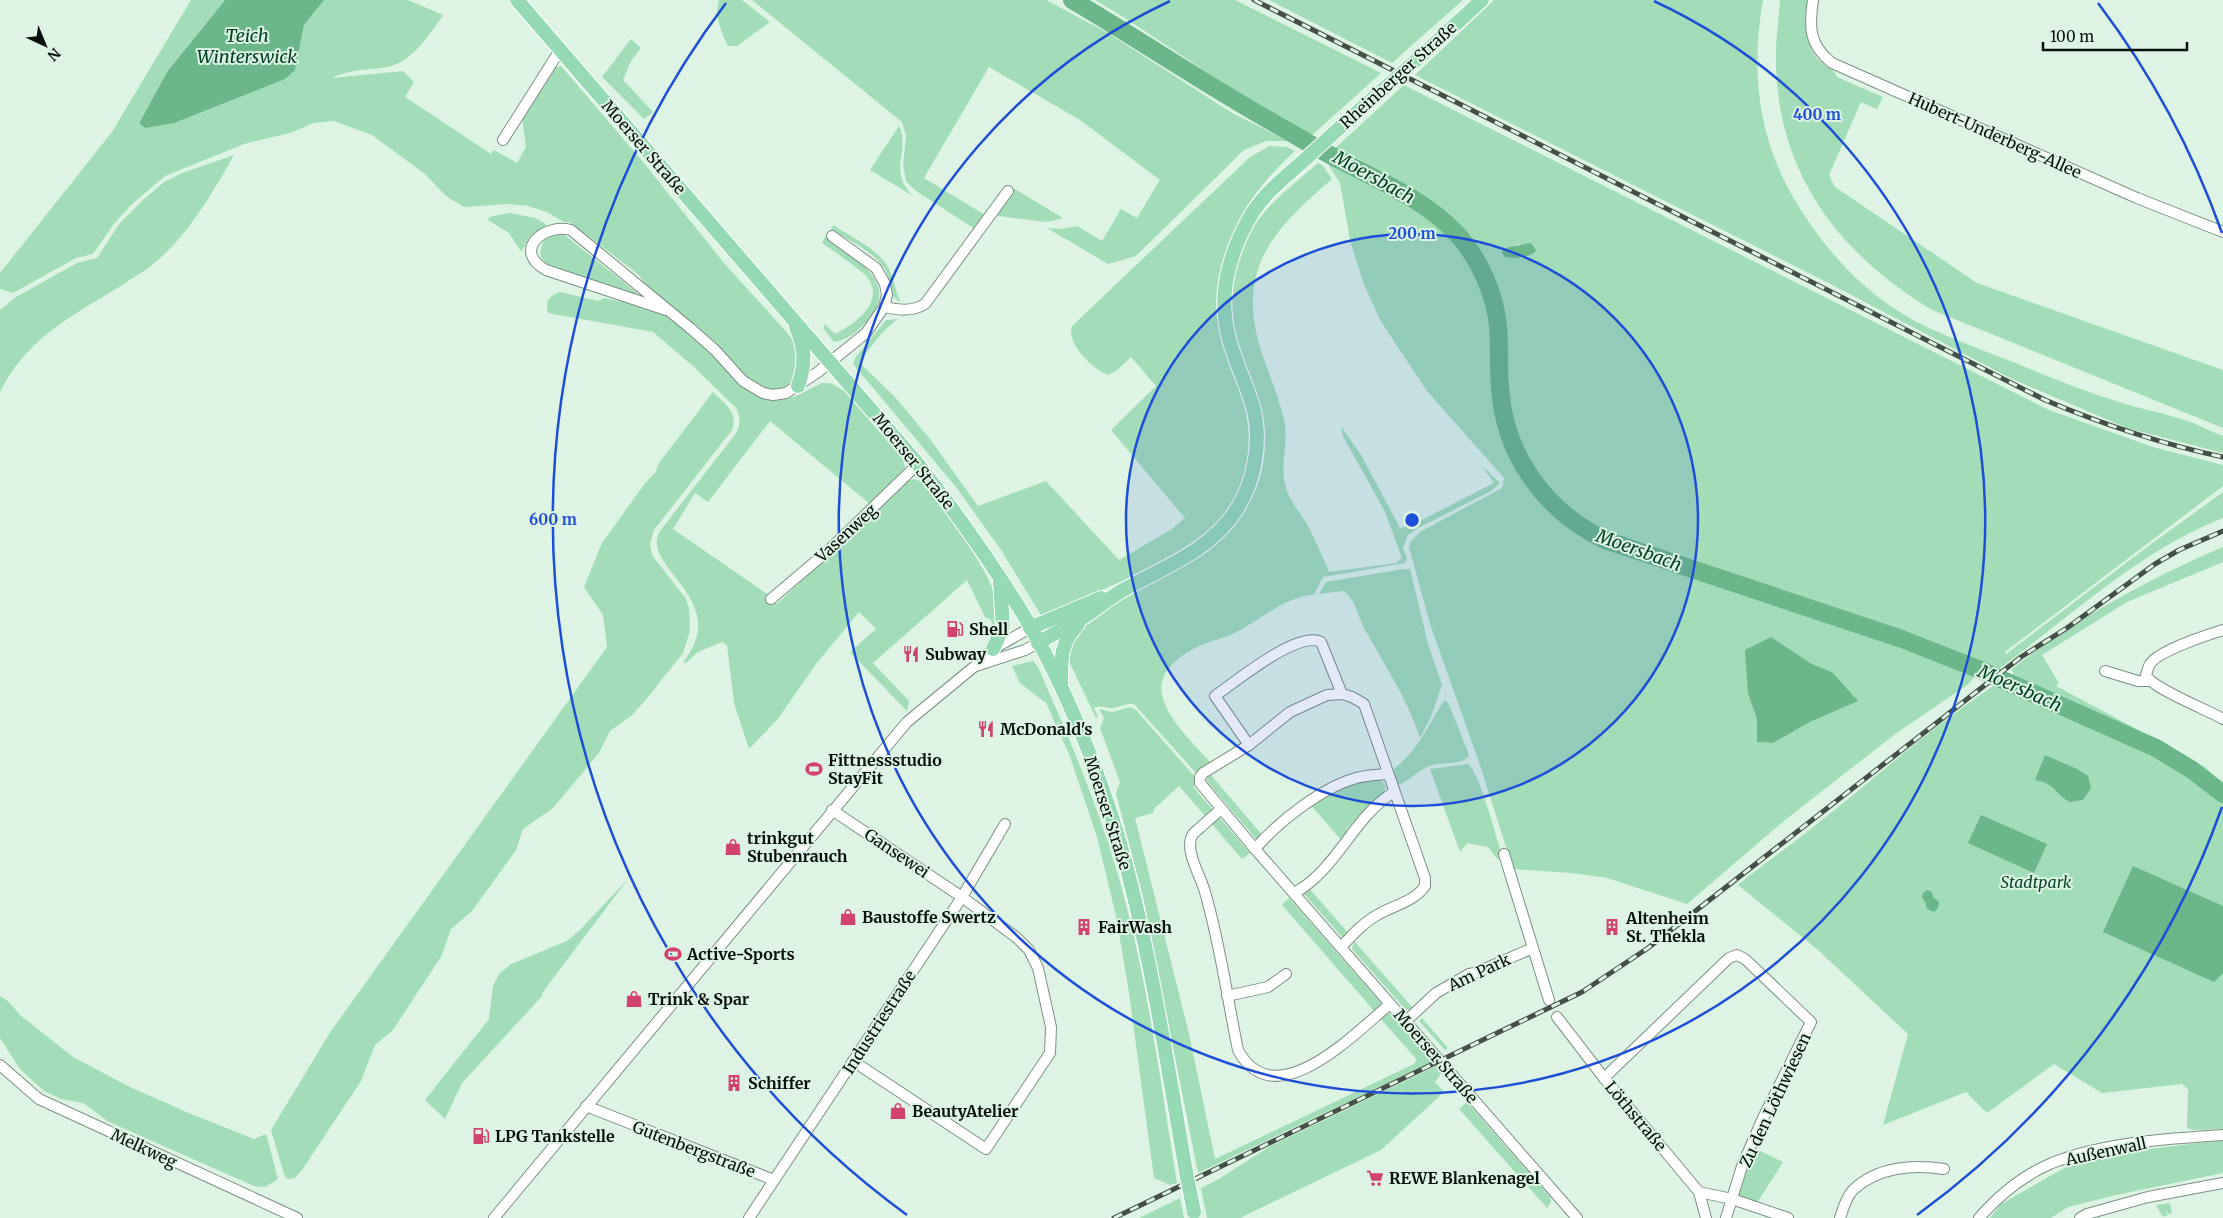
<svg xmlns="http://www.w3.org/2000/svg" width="2223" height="1218" font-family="Merriweather,serif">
<rect width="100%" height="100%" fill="#ddf4e4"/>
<g fill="#a2ddb7" fill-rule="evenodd">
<path d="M191 0H225L167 72 139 122 145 128 295 70 304 25 324 0H408L443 15C430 34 412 62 388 67 369 70 349 69 332 78L403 71 414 82 405 97 491 154 494 150 517 163 526 147 522 117 547 75 554 68 561 66 643 162 724 263 798 345 797 377 783 388 773 390 764 389 752 383 708 336 646 286 639 275 570 222H564L547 212 528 206 509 204 464 207 446 196 425 174 372 135 334 121 314 123 290 133 244 144 165 176 131 205 113 225 93 254 76 258 13 293 0 289V273L112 132Z"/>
<path d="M719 0H742L770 22 737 46H728C721 31 714 16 719 0Z"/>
<polygon points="752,0 1046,0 1108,33 1232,113 1288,141 1266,141 1244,150 1136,256 1108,264 1047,228 1060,229 1077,226 1102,241 1121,209 1137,218 1160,180 1080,120 989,67 924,178 985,215 975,229 916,191 906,181 903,165 906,136 902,122"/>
<path d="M1095 0H1235L1381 73 1309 138 1300 130C1229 91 1165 41 1095 0Z"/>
<polygon points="1269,0 1463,0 1392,63"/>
<path d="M1494 0H1763C1751 69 1757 135 1793 197 1825 252 1870 301 1929 328 1957 341 1985 351 2013 362 2048 376 2083 391 2119 402 2138 408 2158 412 2178 418 2193 422 2208 430 2223 436V453L2127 428 2012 379 1836 287 1415 75Z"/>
<path d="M1780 0H1809C1806 23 1803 47 1823 64 1829 69 1834 69 1837 77L1883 97 1877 109 1861 102 1829 175 1835 187 1977 283 2223 370V428L1932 310C1837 253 1774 169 1776 53 1776 36 1779 18 1780 0Z"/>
<polygon points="631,39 641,48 631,61 623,80 653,112 644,119 602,77"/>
<path d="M1404 85 2049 410 2153 447 2223 465V486L2005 652 2006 654 2147 547 2223 492V518C2139 551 2071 616 1999 669L1914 634 1620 537C1548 506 1511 456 1506 377 1505 360 1508 342 1506 324 1505 302 1493 272 1481 253 1451 205 1401 182 1353 156H1342L1332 151ZM1520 244 1524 258H1510L1503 250Z"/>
<path d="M899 126C911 150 887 170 913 196L870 170Z"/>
<path d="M1269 146 1287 147 1295 151C1265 178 1237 212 1227 253 1224 264 1224 276 1223 287 1221 303 1219 319 1221 335 1225 359 1238 380 1244 403 1265 492 1216 537 1142 572 1121 582 1100 590 1079 600 1067 605 1054 613 1041 615L1001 550 956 487 853 364 855 358 886 320 898 319C886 326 866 351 861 364L895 397 930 439 978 506 1046 481 1119 560 1172 529 1185 518 1111 430 1156 386 1131 357 1116 371 1108 375C1093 369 1066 344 1072 326L1249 158Z"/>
<path d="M234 155C212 194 187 237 152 265 144 272 133 277 124 284 74 315 27 337 0 392V310L16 297 77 263 97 258 120 223 143 200 164 182 182 173Z"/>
<path d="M1326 161C1374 185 1432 207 1463 253 1478 277 1489 307 1491 335 1492 347 1491 360 1491 373 1495 450 1528 507 1596 545L1976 673 1970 683 1898 732 1785 820 1687 904 1607 878 1572 873 1513 869 1480 765 1430 624 1409 547 1411 541 1420 532 1502 488 1504 478 1427 391 1380 320 1363 282 1350 240 1340 183ZM1771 637 1812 664 1832 672 1812 721 1773 743 1757 742V719Z"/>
<path d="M1318 163 1323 166 1332 179C1279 225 1238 263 1258 340 1265 367 1278 392 1284 420 1289 441 1280 463 1285 484 1288 499 1299 511 1307 524 1315 539 1322 556 1329 572L1396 563 1402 558 1385 512 1343 436 1341 426 1361 455 1400 528 1410 526 1494 483 1482 466 1500 483 1491 491 1420 527 1408 535 1403 548 1407 559 1405 563 1323 577 1315 592 1316 594C1281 598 1263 619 1234 633 1221 640 1207 641 1195 648 1128 683 1177 725 1210 762L1196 773 1134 704C1127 703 1121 707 1114 708 1106 709 1101 704 1094 708L1098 716 1096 718 1066 655 1078 628 1099 613 1206 553C1241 524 1269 483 1264 435 1262 423 1257 410 1253 399 1238 345 1220 303 1242 247 1255 213 1291 187 1318 163Z"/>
<polygon points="1013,188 1063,218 1047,222 998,216 996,212"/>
<polygon points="510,213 535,218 546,224 545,227 529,238 522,251 520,250 509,233 488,220 489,217"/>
<path d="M833 225C851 237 879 249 889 269 895 280 895 292 901 302 888 298 891 279 885 269 873 251 848 240 831 229Z"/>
<polygon points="562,233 637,293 638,295 546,264 540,255 542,243 551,235"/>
<path d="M825 237C854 258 903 283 866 322 858 331 847 340 834 342L823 328 825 324 835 334C854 324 885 303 868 278 863 271 832 250 822 243Z"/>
<path d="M560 292 598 301 604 298 651 308 667 316 701 343 740 383 756 395 771 399H784L796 396 822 383H830L845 391 902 456 905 467 904 475 870 504 770 421 708 502 695 493 673 529 770 596 777 604 908 481 915 479 922 482C943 510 1003 583 999 619 999 622 996 626 995 629L990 619 985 617 967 580 873 663 909 701 907 711 850 652 876 629 859 612 816 664 777 720 749 749 734 703 727 645 722 642 698 652 686 663 683 662C734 599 638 567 660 531L737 432C741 423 740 416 736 408L694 367 653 332 548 313C545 302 549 295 560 292Z"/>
<path d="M713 392C724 403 739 413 732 430L654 530 650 544 652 555 686 599 689 608 690 631 683 653 644 702 631 716 610 731 599 753 553 808 523 829 516 850 472 911 451 929 442 955 393 1030 375 1045 361 1081 302 1170 295 1178 288 1179 285 1177 271 1130 331 1031 607 647 603 615 584 587 602 543 646 482 655 473 659 463Z"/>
<path d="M2223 547V562L2127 602 2042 655 2059 683 2056 686 2185 755 2205 767 2223 784V1129L2193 1130 2187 1128 2188 1089 2182 1084 2102 1093 2054 1064 1987 1113 1966 1092 1883 1125 1908 1034 1818 950 1738 885C1764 864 1791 845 1817 824 1882 773 1943 716 2014 673L2011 670C2073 620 2150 578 2223 547Z"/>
<path d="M1404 569H1410L1428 644 1442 685 1431 717 1420 738C1407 698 1384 664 1364 628 1357 614 1356 601 1344 591L1319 594 1326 582Z"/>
<path d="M1033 661 1038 667C1068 735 1097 803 1118 875 1147 975 1160 1080 1177 1183L1170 1185 1154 1178 1128 986 1116 916 1097 837 1069 754 1046 703 1020 683 1012 666Z"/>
<path d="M1444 701 1448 702 1469 755C1462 766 1443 762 1432 765 1419 769 1410 781 1398 785L1393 773 1394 769C1421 747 1426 728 1444 701Z"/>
<polygon points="1130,707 1136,710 1194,776 1194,788 1212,809 1206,817 1179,786 1155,808 1153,813 1135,818 1189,1034 1215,1159 1414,1064 1417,1060 1380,1018 1389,1013 1432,1062 1198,1173 1144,901 1116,793 1120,782 1100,728 1104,718 1099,709 1112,712"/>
<path d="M1468 764C1480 773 1496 837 1502 855L1498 860 1488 847 1467 843 1460 852 1430 769Z"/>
<polygon points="1210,774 1263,836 1256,839 1206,780"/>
<polygon points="1380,779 1386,786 1383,794 1370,808 1364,810 1346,830 1346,835 1342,841 1310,804 1348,783"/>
<polygon points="1219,817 1250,853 1242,859 1211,823"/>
<polygon points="628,879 542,993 543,995 462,1083 445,1119 425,1100 489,1019 493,986 499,974 511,964 567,941 579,931"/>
<polygon points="1308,887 1349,934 1342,937 1304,894"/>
<polygon points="1289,898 1381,1003 1375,1012 1282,905"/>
<polygon points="1354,941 1413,1008 1406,1010 1352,949"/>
<polygon points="0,996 9,1002 20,1015 73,1057 130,1087 191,1114 254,1139 266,1134 278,1179 265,1187 254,1186 109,1122 83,1103 61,1099 44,1091 20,1069 0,1038"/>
<polygon points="1422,1018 1448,1048 1445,1050 1419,1021"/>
<polygon points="1436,1066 1442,1072 1435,1082 1444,1092 1381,1150 1240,1218 1207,1218 1201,1188 1219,1179 1269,1147"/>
<polygon points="1467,1102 1550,1197 1551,1202 1547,1208 1459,1109"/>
<polygon points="2223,1140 2223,1173 2116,1195 2068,1207 2051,1218 1990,1218 2001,1204 2066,1167 2086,1159 2125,1152"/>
<polygon points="1754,1148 1783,1162 1757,1203 1738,1197"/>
<polygon points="1180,1198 1184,1218 1139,1218"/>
<polygon points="2170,1203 2172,1213 2169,1214 2165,1211 2168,1215 2163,1217 2156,1205"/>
</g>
<g fill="#6bb789">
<polygon points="225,0 324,0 304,25 295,70 285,79 174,123 145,128 139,123 167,72"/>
<path d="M1531 243 1536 250 1534 253C1524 258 1516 259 1505 257L1502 253 1503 250 1509 247Z"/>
<polygon points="1771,637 1812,664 1832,672 1858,701 1812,721 1773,743 1757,742 1757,719 1748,693 1745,650"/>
<path d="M2045 755 2077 769 2088 776 2091 788 2083 800 2070 802C2054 794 2057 784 2035 780Z"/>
<polygon points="1981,815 2047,844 2034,873 1968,843"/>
<polygon points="2133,866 2223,906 2223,973 2214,982 2103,932"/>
<polygon points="1927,890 1932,892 1933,897 1939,902 1938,908 1934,912 1927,909 1925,902 1922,897 1923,893"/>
</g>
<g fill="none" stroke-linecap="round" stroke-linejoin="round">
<path stroke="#6bb789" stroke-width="18" d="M1072 0C1145 43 1214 90 1288 131 1303 140 1318 149 1334 157 1377 180 1423 198 1457 234 1479 258 1495 294 1498 326 1500 346 1498 367 1500 387 1504 455 1545 511 1605 540L1902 639 1978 669 2156 748 2192 770 2223 794"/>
<g stroke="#7b9082" stroke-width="12">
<g id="minor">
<path d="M1813 0C1809 27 1809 45 1832 63L2137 198 2223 232"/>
<polyline points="503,140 560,50"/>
<path d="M884 307C898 310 912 312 925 304L1008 191"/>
<path d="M666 310 546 270C512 251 543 223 571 230L690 328 715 350 743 381 763 393 773 395 786 393 818 372 866 333 884 307 887 295 885 284 876 268 832 236"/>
<polyline points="771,599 830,549 918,464"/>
<path d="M2223 630C2207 635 2158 651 2150 664 2148 667 2147 672 2146 675 2151 688 2208 710 2223 719"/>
<polyline points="976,666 1025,650 1038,643"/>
<polyline points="2105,671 2138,681 2148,681"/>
<path d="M1249 745 1215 696C1235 682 1298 630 1321 642L1342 694"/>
<path d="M1221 809 1193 834C1183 849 1201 876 1205 892 1220 943 1227 997 1238 1050 1275 1118 1355 1033 1390 1004"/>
<polyline points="832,810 962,897 1017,938 1029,950 1038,968 1051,1027 1050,1053 986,1149 853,1061"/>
<path d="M1255 849C1277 823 1320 789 1353 779 1364 775 1376 775 1388 774"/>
<polyline points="1504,854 1549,1000"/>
<path d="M1294 893C1337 870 1353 817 1394 792"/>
<path d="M1341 947C1353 934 1364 922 1379 914 1395 905 1415 901 1425 886V878L1364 704 1352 697 1342 694 1327 695 1290 712 1249 745 1203 773 1200 777V783L1255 849 1577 1218"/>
<polyline points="1227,996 1268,987 1286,974"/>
<polyline points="1557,1017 1604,1078 1699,1192 1706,1218"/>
<polyline points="1405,1022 1436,993 1469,974 1475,973 1533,948"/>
<polyline points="0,1065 39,1099 297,1218"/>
<polyline points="1604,1078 1729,958 1737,955 1745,959 1811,1022 1763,1118 1742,1166 1726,1218"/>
<polyline points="586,1106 774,1180"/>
<polyline points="1699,1192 1732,1199 1788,1218"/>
<polyline points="494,1218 907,722 975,666 993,649 1030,628"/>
<polyline points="749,1218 962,897 1005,824"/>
<path d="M1840 1218C1843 1209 1846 1197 1853 1190 1877 1167 1913 1164 1944 1169"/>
<path d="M1979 1218C1999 1195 2024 1175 2052 1163 2105 1142 2167 1139 2223 1135"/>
<polyline points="2080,1218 2087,1214 2148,1197 2223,1183"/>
</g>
</g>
<g stroke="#fff" stroke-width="16">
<g id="major">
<path d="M517 0 918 464C954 510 989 559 1020 609 1065 683 1102 778 1125 861 1152 963 1168 1068 1186 1172"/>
<polyline points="1421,56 1482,0"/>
<path d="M796 327C805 348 806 364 798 386"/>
<polyline points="1030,628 1101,598"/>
<path d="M1038 643C1054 633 1072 625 1087 615 1100 606 1112 596 1125 589 1164 567 1209 551 1235 512 1255 482 1262 441 1253 407 1244 376 1228 349 1225 317 1221 281 1234 243 1253 212 1265 193 1283 179 1300 164 1326 140 1352 116 1379 93"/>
<polyline points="993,649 1003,627 1000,581"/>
<path d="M1061 685C1061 658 1060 644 1078 624"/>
</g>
</g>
<use href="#minor" stroke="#fff" stroke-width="10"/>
<use href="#major" stroke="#96dab5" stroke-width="14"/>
<g stroke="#434f47" stroke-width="5">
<g id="rail">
<path d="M1254 0 2045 400C2102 424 2161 444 2223 457"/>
<polyline points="1114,1218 1582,992 1648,948 2021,657 2067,628 2155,564 2179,550 2223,531"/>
</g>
</g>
<use href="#rail" stroke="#ddf4e4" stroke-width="3" stroke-dasharray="9" stroke-linecap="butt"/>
<g stroke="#fff" stroke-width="16" stroke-linecap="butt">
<g id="major-bridge">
<polyline points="1379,93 1421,56"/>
<polyline points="1186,1172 1194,1212"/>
</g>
</g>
<use href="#major-bridge" stroke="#96dab5" stroke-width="14"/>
</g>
<circle cx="1412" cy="520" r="286" fill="#1d4ed8" fill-opacity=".12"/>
<g fill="none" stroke="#1d4ed8" stroke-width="2.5">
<circle cx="1412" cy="520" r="286"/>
<path d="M1654 1A573 573 0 1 1 1170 1"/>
<path d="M2222 807A859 859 0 0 1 1917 1215M907 1215A859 859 0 0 1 726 3M2098 3A859 859 0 0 1 2222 233"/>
</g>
<defs>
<g id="fuel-bare" transform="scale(1.35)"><path d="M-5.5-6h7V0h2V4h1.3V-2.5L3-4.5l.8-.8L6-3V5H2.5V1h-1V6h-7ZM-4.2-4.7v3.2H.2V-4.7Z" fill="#d1436d" stroke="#ddf4e4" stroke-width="2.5" paint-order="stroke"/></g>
<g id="restaurant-bare" transform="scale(1.35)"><path d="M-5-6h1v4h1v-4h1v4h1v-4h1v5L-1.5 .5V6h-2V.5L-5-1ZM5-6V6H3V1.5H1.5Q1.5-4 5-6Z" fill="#d1436d" stroke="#ddf4e4" stroke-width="2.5" paint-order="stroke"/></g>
<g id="stadium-bare" transform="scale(1.35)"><path d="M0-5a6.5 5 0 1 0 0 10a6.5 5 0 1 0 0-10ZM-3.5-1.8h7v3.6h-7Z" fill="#d1436d" stroke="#ddf4e4" stroke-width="2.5" paint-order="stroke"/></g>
<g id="shop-bare" transform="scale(1.35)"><path d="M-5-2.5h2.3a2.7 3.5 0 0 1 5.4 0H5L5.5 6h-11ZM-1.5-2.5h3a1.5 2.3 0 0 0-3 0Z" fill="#d1436d" stroke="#ddf4e4" stroke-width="2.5" paint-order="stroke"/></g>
<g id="building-bare" transform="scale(1.35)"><path d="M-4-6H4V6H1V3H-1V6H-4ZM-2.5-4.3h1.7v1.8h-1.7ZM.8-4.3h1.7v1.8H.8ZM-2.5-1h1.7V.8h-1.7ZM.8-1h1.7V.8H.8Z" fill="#d1436d" stroke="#ddf4e4" stroke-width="2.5" paint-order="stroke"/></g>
<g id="supermarket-bare" transform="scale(1.35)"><path d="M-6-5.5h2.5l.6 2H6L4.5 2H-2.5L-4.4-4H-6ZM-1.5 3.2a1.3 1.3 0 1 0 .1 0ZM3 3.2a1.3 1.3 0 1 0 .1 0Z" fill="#d1436d" stroke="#ddf4e4" stroke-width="2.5" paint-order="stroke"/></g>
</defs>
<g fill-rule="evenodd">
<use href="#fuel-bare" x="955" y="629"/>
<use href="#restaurant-bare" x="911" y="654"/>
<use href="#restaurant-bare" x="986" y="729"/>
<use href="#stadium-bare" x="814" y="769"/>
<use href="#shop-bare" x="733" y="847"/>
<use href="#shop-bare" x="848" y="917"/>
<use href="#building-bare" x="1084" y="927"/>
<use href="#building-bare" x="1612" y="927"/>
<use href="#stadium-bare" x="673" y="954"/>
<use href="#shop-bare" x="634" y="999"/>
<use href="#building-bare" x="734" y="1083"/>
<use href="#shop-bare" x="898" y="1111"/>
<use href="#fuel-bare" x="481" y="1136"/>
<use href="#supermarket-bare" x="1375" y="1178"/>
</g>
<g text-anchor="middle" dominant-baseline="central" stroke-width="4" stroke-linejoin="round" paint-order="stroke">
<g font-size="16" fill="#08100b" stroke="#ddf4e4">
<text transform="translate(1398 75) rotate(-42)">Rheinberger Straße</text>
<text transform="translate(1995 135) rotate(24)">Hubert-Underberg-Allee</text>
<text transform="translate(644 147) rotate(49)">Moerser Straße</text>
<text transform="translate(914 461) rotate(51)">Moerser Straße</text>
<text transform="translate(846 533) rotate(-43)">Vasenweg</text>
<text transform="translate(1108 813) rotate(72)">Moerser Straße</text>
<text transform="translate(897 853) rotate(34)">Gansewei</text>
<text transform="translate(1479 972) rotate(-25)">Am Park</text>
<text transform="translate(879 1022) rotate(-57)">Industriestraße</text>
<text transform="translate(1436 1056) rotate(49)">Moerser Straße</text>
<text transform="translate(1775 1100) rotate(-65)">Zu den Löthwiesen</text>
<text transform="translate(1636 1116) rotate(50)">Löthstraße</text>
<text transform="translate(144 1148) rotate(25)">Melkweg</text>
<text transform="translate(694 1149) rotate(21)">Gutenbergstraße</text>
<text transform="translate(2106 1151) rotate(-12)">Außenwall</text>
</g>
<g font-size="16" font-weight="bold" fill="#08100b" stroke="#ddf4e4" text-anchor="start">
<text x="969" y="629">Shell</text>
<text x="925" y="654">Subway</text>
<text x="1000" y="729">McDonald's</text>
<text x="828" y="760">Fittnessstudio<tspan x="828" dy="18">StayFit</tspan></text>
<text x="747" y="838">trinkgut<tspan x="747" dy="18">Stubenrauch</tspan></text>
<text x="862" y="917">Baustoffe Swertz</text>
<text x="1626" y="918">Altenheim<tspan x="1626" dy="18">St. Thekla</tspan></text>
<text x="1098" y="927">FairWash</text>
<text x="687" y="954">Active-Sports</text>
<text x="648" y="999">Trink &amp; Spar</text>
<text x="748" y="1083">Schiffer</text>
<text x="912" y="1111">BeautyAtelier</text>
<text x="495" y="1136">LPG Tankstelle</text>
<text x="1389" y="1178">REWE Blankenagel</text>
</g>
<g font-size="16" font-style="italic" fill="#0b482a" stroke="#ddf4e4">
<text x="2036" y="882">Stadtpark</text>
</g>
<g font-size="18" font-style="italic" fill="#024224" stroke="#ddf4e4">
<text x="247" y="35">Teich<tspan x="247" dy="21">Winterswick</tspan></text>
<text transform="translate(1374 177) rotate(29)">Moersbach</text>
<text transform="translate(1639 550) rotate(20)">Moersbach</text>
<text transform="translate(2020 688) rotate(24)">Moersbach</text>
</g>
</g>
<circle cx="1412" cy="520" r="8" fill="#1d4ed8" stroke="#ddf4e4" stroke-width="2.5"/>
<g font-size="15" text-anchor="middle" font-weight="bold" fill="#1d4ed8" stroke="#ddf4e4" stroke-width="4" stroke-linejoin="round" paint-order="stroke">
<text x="1817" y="120">400 m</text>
<text x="1412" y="239">200 m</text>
<text x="553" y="525">600 m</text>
</g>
<g transform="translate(45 45) rotate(136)" stroke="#ddf4e4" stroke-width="4" paint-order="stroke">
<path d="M0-4L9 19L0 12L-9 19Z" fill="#08100b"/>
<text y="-8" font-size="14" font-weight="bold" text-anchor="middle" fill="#08100b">N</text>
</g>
<path d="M2043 42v8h144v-8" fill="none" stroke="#08100b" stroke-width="2.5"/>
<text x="2050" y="42" font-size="15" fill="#08100b" stroke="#ddf4e4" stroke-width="4" paint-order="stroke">100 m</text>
</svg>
